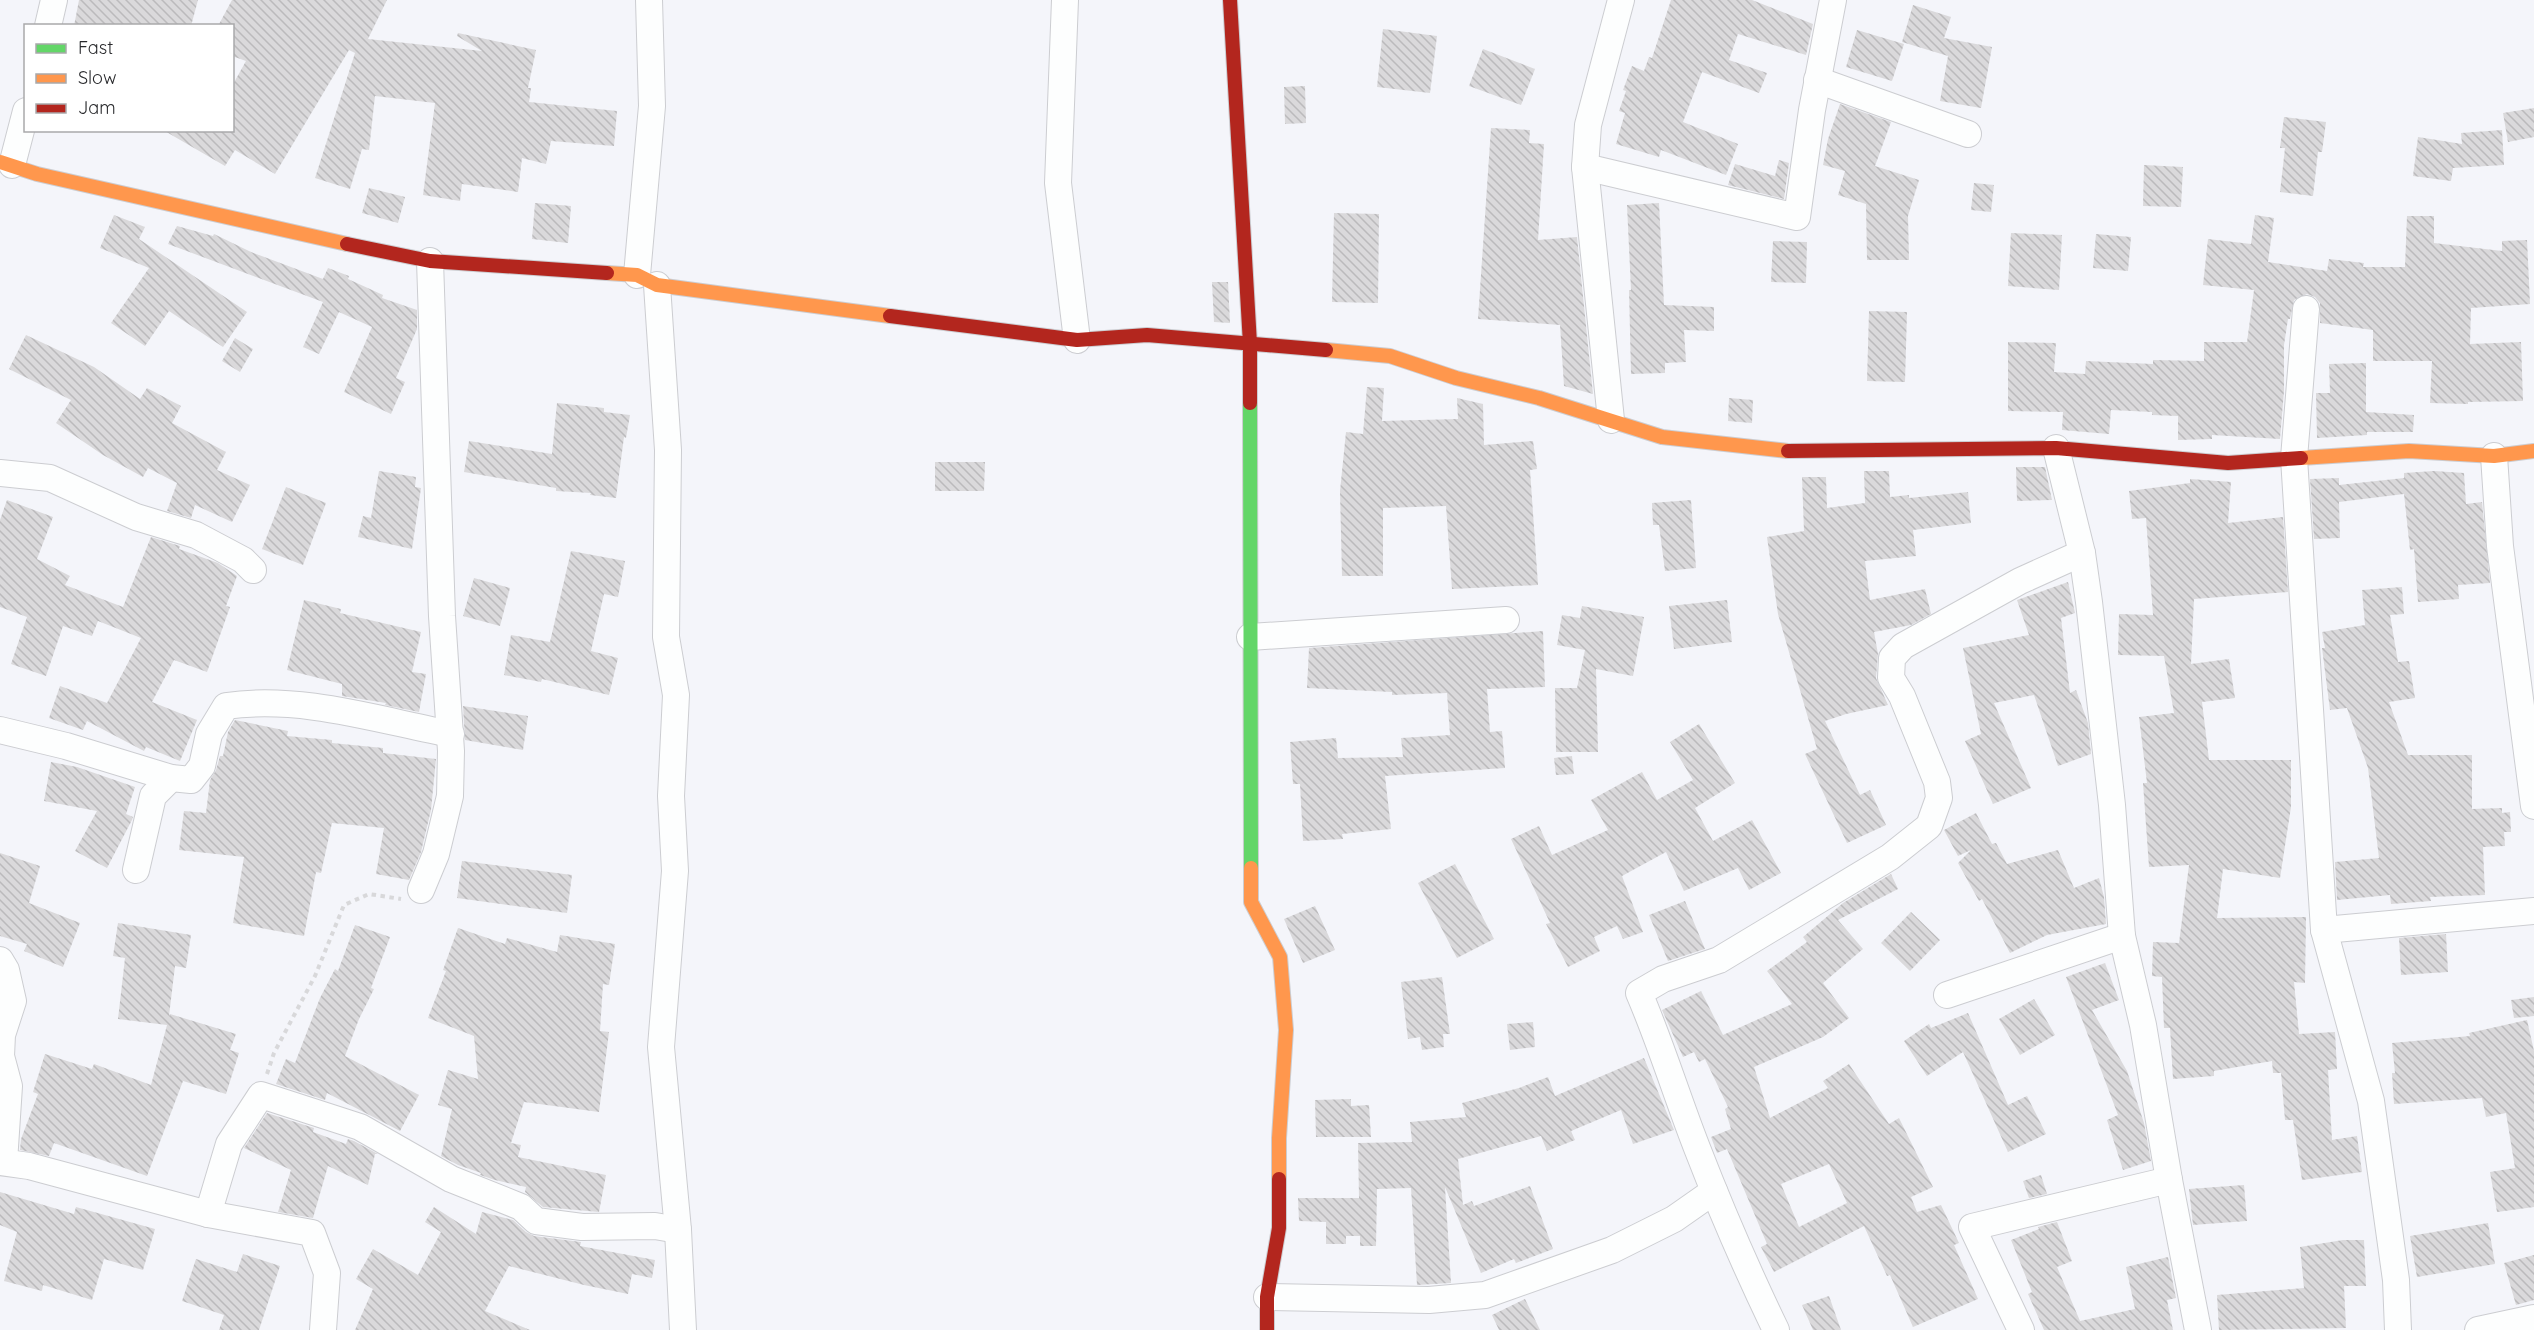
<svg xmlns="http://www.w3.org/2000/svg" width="2534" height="1330" font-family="Quicksand,sans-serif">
<defs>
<pattern id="building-back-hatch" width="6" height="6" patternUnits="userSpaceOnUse" patternTransform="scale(1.5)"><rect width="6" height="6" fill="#dad9db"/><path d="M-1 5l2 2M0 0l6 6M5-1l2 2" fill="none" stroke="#bbbabc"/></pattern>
</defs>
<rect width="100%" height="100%" fill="#f4f5fa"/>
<g fill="url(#building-back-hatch)" fill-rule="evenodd">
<polygon points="79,0 198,0 191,26 74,26"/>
<polygon points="232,0 387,0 368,39 482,51 457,36 458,33 536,50 528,88 531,88 529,102 617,111 614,146 551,141 546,164 522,158 518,192 462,184 460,201 423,195 435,103 375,96 369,150 362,149 350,189 315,178 355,53 349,50 275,174 235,150 225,166 163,130 232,130 232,86 246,61 232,56 232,26 218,26"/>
<polygon points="1671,0 1752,0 1813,24 1806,55 1738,34 1729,60 1767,73 1759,93 1702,72 1683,122 1738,144 1726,175 1661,150 1659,157 1616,144 1625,113 1619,111 1626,91 1623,90 1632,66 1644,71 1649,57 1652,58"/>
<polygon points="1913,5 1951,17 1944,38 1992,47 1981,108 1940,101 1948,56 1902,42"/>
<polygon points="1383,29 1437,36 1430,93 1377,87"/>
<polygon points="1857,30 1904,44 1892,81 1846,67"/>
<polygon points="1483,49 1535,69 1521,105 1469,86"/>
<polygon points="1305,86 1306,123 1285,124 1284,87"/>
<polygon points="1840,104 1891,122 1875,166 1919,180 1908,216 1909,260 1867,260 1866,204 1838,195 1845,171 1823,165 1828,139"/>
<polygon points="2534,108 2534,137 2508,142 2503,113"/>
<polygon points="2284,117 2326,122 2322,152 2318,152 2313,196 2280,192 2285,148 2280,148"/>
<polygon points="1491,128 1530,130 1529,143 1544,144 1538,240 1577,237 1593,394 1564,386 1560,325 1478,319"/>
<polygon points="2502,130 2504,165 2453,168 2451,181 2413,176 2418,137 2462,144 2461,133"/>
<polygon points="1779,160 1789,163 1784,199 1728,185 1735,164 1775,176"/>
<polygon points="2144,165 2183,167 2181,207 2143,206"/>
<polygon points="1974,183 1994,185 1991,212 1971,210"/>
<polygon points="369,188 405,197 398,223 362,213"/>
<polygon points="535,203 571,206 568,243 532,239"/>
<polygon points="1659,203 1664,305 1714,307 1714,331 1684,330 1686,362 1665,363 1665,373 1631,374 1629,290 1631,290 1627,205"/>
<polygon points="1334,213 1379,214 1378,303 1332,302"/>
<polygon points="114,215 145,227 139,239 247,312 223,347 169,311 145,346 111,323 149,268 100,248"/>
<polygon points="2255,215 2274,218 2268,262 2327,271 2329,259 2364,263 2363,267 2405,267 2407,216 2434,216 2434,243 2502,251 2502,241 2527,240 2530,304 2471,308 2470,344 2521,342 2523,401 2468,402 2468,404 2430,403 2432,361 2373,361 2373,330 2320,323 2320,303 2315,297 2307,294 2294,300 2290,319 2288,319 2284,345 2284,391 2280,439 2212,435 2212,439 2178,440 2178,416 2152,415 2152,412 2111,410 2109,434 2062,430 2063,412 2008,411 2008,342 2056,343 2054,372 2085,374 2086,361 2153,364 2153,360 2204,361 2204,342 2247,342 2254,290 2203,285 2208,239 2251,244"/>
<polygon points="177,226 213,236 214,234 251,252 323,279 328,268 349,276 348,279 383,295 382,298 417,310 417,329 396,378 405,382 391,414 344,392 372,327 339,312 319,354 303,347 323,302 168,244"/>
<polygon points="2011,233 2062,235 2059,290 2008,286"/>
<polygon points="2096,234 2131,237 2128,271 2093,268"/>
<polygon points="1773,241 1807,242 1806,283 1771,282"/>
<polygon points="1212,282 1228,282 1230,323 1214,322"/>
<polygon points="1869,311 1907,312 1905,382 1867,381"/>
<polygon points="26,335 94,367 140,399 147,388 181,406 172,423 226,452 217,470 250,485 232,522 195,505 191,518 167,511 177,483 148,468 143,477 103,455 56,423 71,400 9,369"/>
<polygon points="235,338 253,349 240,372 222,361"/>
<polygon points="2366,363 2366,412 2414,415 2413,432 2367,432 2367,435 2317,438 2316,393 2330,393 2329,364"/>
<polygon points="1367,387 1384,388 1382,421 1458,419 1457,398 1483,404 1484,445 1533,441 1537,469 1530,470 1538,585 1452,589 1446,506 1383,508 1383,576 1342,576 1340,491 1346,432 1363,434"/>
<polygon points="1729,398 1753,400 1752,423 1728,421"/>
<polygon points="557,403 604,408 604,412 630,415 626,438 624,437 616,498 590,495 591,493 556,491 556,488 464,472 469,441 552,454"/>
<polygon points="935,462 985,462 984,491 935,491"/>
<polygon points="2016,467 2045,467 2052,500 2017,501"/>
<polygon points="379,471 416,477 415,487 421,488 412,549 358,537 363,516 371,518"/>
<polygon points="1864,471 1889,471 1890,497 1909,495 1909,498 1968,492 1971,523 1913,530 1916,556 1865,561 1870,600 1925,589 1931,614 1911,625 1874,632 1878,654 1876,678 1888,705 1846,714 1825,721 1860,795 1870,790 1886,825 1847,843 1805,754 1817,749 1778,614 1767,537 1804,531 1802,477 1826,477 1827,508 1865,503"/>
<polygon points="2434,471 2464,473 2466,504 2482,502 2490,583 2458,585 2459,599 2418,602 2414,549 2410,550 2404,494 2339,502 2340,538 2314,539 2310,479 2339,478 2339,485 2404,478 2404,473"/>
<polygon points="2190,479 2231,482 2228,523 2283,517 2288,592 2194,599 2191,664 2229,659 2235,698 2202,702 2209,760 2291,760 2291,807 2280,878 2223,869 2217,918 2306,917 2305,983 2294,982 2299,1034 2335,1032 2337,1069 2328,1070 2332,1140 2357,1136 2362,1172 2302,1180 2293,1120 2285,1120 2281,1073 2273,1073 2272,1061 2214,1071 2214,1076 2173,1079 2170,1028 2164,1028 2162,977 2152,976 2153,942 2179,943 2189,865 2149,867 2143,783 2147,783 2139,717 2174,713 2164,656 2118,655 2119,614 2153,615 2146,518 2132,519 2129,491 2190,483"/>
<polygon points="286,487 326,503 303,565 262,549"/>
<polygon points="7,500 53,517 37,559 70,576 65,585 123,607 151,537 180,546 179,549 218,563 237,576 226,606 230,607 207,672 174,660 152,702 197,720 180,761 146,747 144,751 87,721 83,730 49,718 60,686 107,703 141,638 98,621 92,636 63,626 46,676 11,664 27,617 0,607 0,520"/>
<polygon points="1691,500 1696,568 1665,571 1659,525 1653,525 1652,503"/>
<polygon points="571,551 625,561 618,597 604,594 591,651 618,658 609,695 542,679 541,682 504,675 511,635 550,642"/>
<polygon points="474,578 510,588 500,626 463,616"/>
<polygon points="2068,582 2075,613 2061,618 2070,693 2076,690 2088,723 2091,754 2058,766 2034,695 1994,703 2031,788 1993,804 1965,741 1981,734 1963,648 2029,635 2017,600"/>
<polygon points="2402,587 2404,614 2390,615 2398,662 2409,661 2415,698 2389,702 2408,755 2472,755 2472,809 2502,808 2502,813 2510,812 2511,832 2504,832 2505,846 2483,847 2485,895 2430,897 2431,901 2391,904 2390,895 2337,900 2335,862 2379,858 2368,768 2347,708 2330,710 2322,648 2325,648 2322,632 2365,625 2362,590"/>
<polygon points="304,600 341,609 340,613 421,632 412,672 426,674 419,712 385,705 386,703 342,696 342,684 287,670"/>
<polygon points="1727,600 1732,642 1674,649 1669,606"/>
<polygon points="1582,606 1644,617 1633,676 1596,669 1598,752 1556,752 1555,688 1577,688 1585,650 1557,645 1562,615 1580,618"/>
<polygon points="1543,631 1545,687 1487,689 1490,732 1502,731 1505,768 1385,776 1391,829 1342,834 1343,839 1303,841 1300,784 1293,784 1290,742 1336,738 1338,758 1403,757 1401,738 1450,735 1447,693 1392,695 1392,692 1307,688 1309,648"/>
<polygon points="463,706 528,716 523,750 465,740"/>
<polygon points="235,720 288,731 287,736 332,740 332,743 383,748 383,753 436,759 431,810 421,852 409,880 376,874 384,828 332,823 321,873 316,872 304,936 233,923 244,857 179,850 184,811 206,813 210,780 216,770 220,756 223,756 228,732"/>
<polygon points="1699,724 1735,783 1695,808 1713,841 1752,820 1781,873 1749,890 1738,868 1684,891 1666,852 1622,876 1643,932 1623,939 1617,926 1594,937 1600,951 1568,967 1546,924 1550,923 1511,839 1539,826 1552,855 1608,830 1591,800 1642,772 1657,800 1693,780 1670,742"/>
<polygon points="1572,756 1574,774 1556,775 1554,758"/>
<polygon points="51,762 77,767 135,787 126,814 133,817 132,820 107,868 75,851 97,811 44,801"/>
<polygon points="1976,813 1992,844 1996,843 2007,864 2058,850 2074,888 2099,878 2104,897 2106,924 2047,935 2010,953 1982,899 1979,901 1958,863 1971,850 1958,856 1944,830"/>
<polygon points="0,853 40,866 29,903 80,923 63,967 24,951 27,944 0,936"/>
<polygon points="462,861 572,875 567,913 457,898"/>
<polygon points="1455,864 1494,939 1457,958 1418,883"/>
<path d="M1891 874 1898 889 1838 920 1863 949 1823 983 1849 1018 1823 1037 1754 1067 1770 1118 1828 1088 1823 1081 1849 1064 1889 1124 1899 1118 1933 1187 1911 1197 1917 1212 1941 1205 1959 1243 1954 1245 1978 1299 1913 1327 1890 1275 1887 1276 1864 1226 1774 1272 1761 1247 1767 1244 1727 1149 1717 1153 1711 1137 1731 1129 1725 1109 1728 1107 1705 1059 1699 1062 1694 1052 1683 1057 1662 1010 1701 991 1723 1035 1792 1004 1767 971 1807 942 1803 937 1843 903ZM1829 1164 1847 1203 1799 1227 1781 1184Z"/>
<polygon points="1685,901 1705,949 1668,961 1649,915"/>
<polygon points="1315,906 1335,950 1303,963 1284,919"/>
<polygon points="1911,912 1940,940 1910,971 1881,943"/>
<polygon points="118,923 191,935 186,968 175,966 169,1016 170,1014 236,1034 230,1050 239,1053 226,1094 183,1081 147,1176 54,1143 49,1156 20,1150 21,1139 38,1094 33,1092 45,1054 92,1069 94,1064 151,1085 167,1025 118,1019 125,958 113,956"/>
<polygon points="355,925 390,937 371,988 374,989 359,1019 345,1056 419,1095 400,1131 327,1093 325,1100 276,1084 286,1059 295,1063 320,998 335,969 338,971"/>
<polygon points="458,928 505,944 507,938 557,952 560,935 615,944 609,985 603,984 600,1031 609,1032 599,1112 524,1102 511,1143 521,1145 518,1157 606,1175 599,1212 543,1207 525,1192 526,1187 495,1180 480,1175 481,1173 458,1165 441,1156 452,1109 438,1105 448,1070 478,1079 474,1036 428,1018 446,971 443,970"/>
<polygon points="2446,934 2448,972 2401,975 2399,938"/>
<polygon points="2105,963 2119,1000 2092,1010 2127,1071 2144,1123 2151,1161 2123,1170 2107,1120 2118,1115 2066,977"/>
<polygon points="1442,977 1450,1034 1443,1034 1444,1047 1422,1050 1420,1037 1408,1039 1401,982"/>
<polygon points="2534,997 2534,1016 2514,1018 2511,1000"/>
<polygon points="2034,999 2055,1035 2020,1055 1999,1019"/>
<polygon points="1968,1013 2008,1105 2027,1096 2046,1134 2008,1152 1963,1052 1927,1076 1904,1041 1929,1024 1931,1028"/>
<polygon points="2527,1020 2534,1051 2534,1207 2497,1212 2490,1172 2515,1168 2506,1113 2486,1117 2482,1098 2394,1104 2392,1073 2395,1073 2392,1043 2470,1036 2469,1033"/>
<polygon points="1533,1022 1535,1047 1510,1050 1507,1024"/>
<polygon points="1644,1058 1674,1130 1633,1144 1621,1110 1571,1131 1575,1140 1547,1151 1541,1136 1458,1159 1463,1205 1472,1201 1474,1206 1530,1186 1553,1249 1516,1263 1514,1259 1481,1273 1445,1187 1451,1283 1417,1285 1411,1188 1377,1189 1376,1246 1360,1246 1360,1236 1346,1236 1346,1244 1326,1244 1326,1222 1299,1221 1298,1198 1359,1198 1358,1143 1412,1142 1410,1122 1466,1117 1462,1103 1519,1088 1548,1077 1555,1096"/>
<polygon points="1351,1099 1351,1106 1369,1105 1371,1137 1316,1137 1315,1100"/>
<polygon points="267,1113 314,1128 313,1132 346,1144 348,1139 354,1141 378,1154 375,1154 368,1185 328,1166 313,1218 278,1212 291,1170 244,1148"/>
<polygon points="2041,1175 2047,1194 2029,1198 2023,1181"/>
<polygon points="2244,1185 2247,1221 2193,1225 2189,1189"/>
<polygon points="0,1192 74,1214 76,1207 155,1229 143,1270 104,1259 92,1300 43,1285 42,1291 4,1281 17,1232 0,1225"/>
<polygon points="434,1207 476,1234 482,1212 513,1220 526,1232 534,1236 581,1242 580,1246 655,1260 652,1278 632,1274 628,1294 584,1285 509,1266 485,1311 530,1330 355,1330 373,1289 356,1279 373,1249 418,1275 441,1232 425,1222"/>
<polygon points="2057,1222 2072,1261 2057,1267 2080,1321 2135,1309 2126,1267 2168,1257 2176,1298 2167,1300 2173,1330 2044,1330 2028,1294 2032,1292 2011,1240 2039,1229 2038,1227"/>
<polygon points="2488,1223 2495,1264 2417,1277 2410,1236"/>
<polygon points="2343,1240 2364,1240 2366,1286 2344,1286 2346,1328 2219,1330 2217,1295 2304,1288 2300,1247"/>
<polygon points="243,1254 280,1266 259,1330 219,1330 224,1315 182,1301 196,1259 237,1272"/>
<polygon points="2534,1255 2534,1300 2516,1305 2504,1263"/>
<polygon points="1829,1296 1841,1330 1813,1330 1802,1305"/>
<polygon points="1525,1299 1540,1330 1499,1330 1492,1315"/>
</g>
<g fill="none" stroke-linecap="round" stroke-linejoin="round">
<g stroke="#cccdd1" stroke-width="28">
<g id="street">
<polyline points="1065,0 1058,183 1077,340"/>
<polyline points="48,26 54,0"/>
<polyline points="1817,80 1968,134"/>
<polyline points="12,165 26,111"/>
<polyline points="1585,167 1797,217 1812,110 1833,0"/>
<polyline points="637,275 652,106 649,0"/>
<polyline points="657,285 668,450 666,637 676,695 671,796 675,871 661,1047 678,1230 683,1330"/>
<polyline points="2306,309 2294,458 2324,930 2371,1101 2396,1280 2398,1330"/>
<polyline points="1611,420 1585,167 1588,125 1621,0"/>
<polyline points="2056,448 2082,553 2089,602 2112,805 2122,936 2143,1025 2169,1180 2198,1330"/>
<polyline points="2494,456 2500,546 2534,806"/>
<polyline points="0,473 50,478 136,517 196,535 243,560 253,570"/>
<polyline points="1250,637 1506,620"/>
<path d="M0 730 66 746 171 778 191 780 202 766 209 734 226 706C301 695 378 720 451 734"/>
<polyline points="136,870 153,796 171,778"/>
<polyline points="421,890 436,854 450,796 451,751 442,616 430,261"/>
<polyline points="2324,930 2534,911"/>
<polyline points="0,960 6,970 13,1001 2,1035 1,1056 9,1086 4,1162"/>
<polyline points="1947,995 2122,936"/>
<polyline points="0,1162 29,1166 208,1214 312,1233 327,1273 323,1330"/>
<polyline points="208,1214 229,1144 261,1095 360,1127 451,1179 521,1207 536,1221 582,1227 655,1226 678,1230"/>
<polyline points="1267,1297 1429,1300 1485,1295 1612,1250 1674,1219 1714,1191"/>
<path d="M1776 1330C1747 1270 1721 1210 1697 1148 1677 1097 1661 1044 1639 993L1663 979 1719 960 1890 857 1929 826 1939 798 1937 782 1902 696 1891 678 1892 658 1903 646 2020 581 2082 553"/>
<polyline points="2021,1330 1972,1227 2169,1180"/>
<polyline points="2478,1330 2534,1318"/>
</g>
</g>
<g stroke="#cccdd1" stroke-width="16">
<polyline id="fast" points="1250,403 1251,868"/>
</g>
<g stroke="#cccdd1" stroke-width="16">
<g id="slow">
<polyline points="0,162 37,174 347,244"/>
<polyline points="607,273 637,275 657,285 890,316"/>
<polyline points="1326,350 1390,356 1456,378 1539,398 1662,437 1788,451"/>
<polyline points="2301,458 2409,451 2494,456 2534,451"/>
<polyline points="1251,868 1251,902 1280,957 1286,1030 1279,1138 1279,1179"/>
</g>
</g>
<g stroke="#cccdd1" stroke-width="16">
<g id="jam">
<polyline points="1230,0 1250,344 1250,403"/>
<polyline points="347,244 430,261 607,273"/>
<polyline points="890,316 1077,340 1147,335 1326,350"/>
<polyline points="1788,451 2056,448 2228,463 2301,458"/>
<polyline points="1267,1330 1267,1297 1279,1228 1279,1179"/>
</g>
</g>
<polyline stroke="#d8d8da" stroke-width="4" stroke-dasharray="4.5 4.5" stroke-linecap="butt" points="267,1074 274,1053 315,976 344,905 369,894 401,899"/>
<use href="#street" stroke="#fdfefe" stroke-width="26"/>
<use href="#fast" stroke="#63d668" stroke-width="14"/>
<use href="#slow" stroke="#ff974d" stroke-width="14"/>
<use href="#jam" stroke="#b3261e" stroke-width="14"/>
</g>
<rect x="24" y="24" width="210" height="108" fill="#ffffff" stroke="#a9a9ab" stroke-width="1.5"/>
<rect x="36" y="44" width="30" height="9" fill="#63d668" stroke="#a9a9ab" stroke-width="1.5"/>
<text x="78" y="54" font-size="18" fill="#28292c">Fast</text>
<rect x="36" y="74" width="30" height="9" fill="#ff974d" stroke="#a9a9ab" stroke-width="1.5"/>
<text x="78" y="84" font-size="18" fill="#28292c">Slow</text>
<rect x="36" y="104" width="30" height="9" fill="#b3261e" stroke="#a9a9ab" stroke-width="1.5"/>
<text x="78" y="114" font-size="18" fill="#28292c">Jam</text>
</svg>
